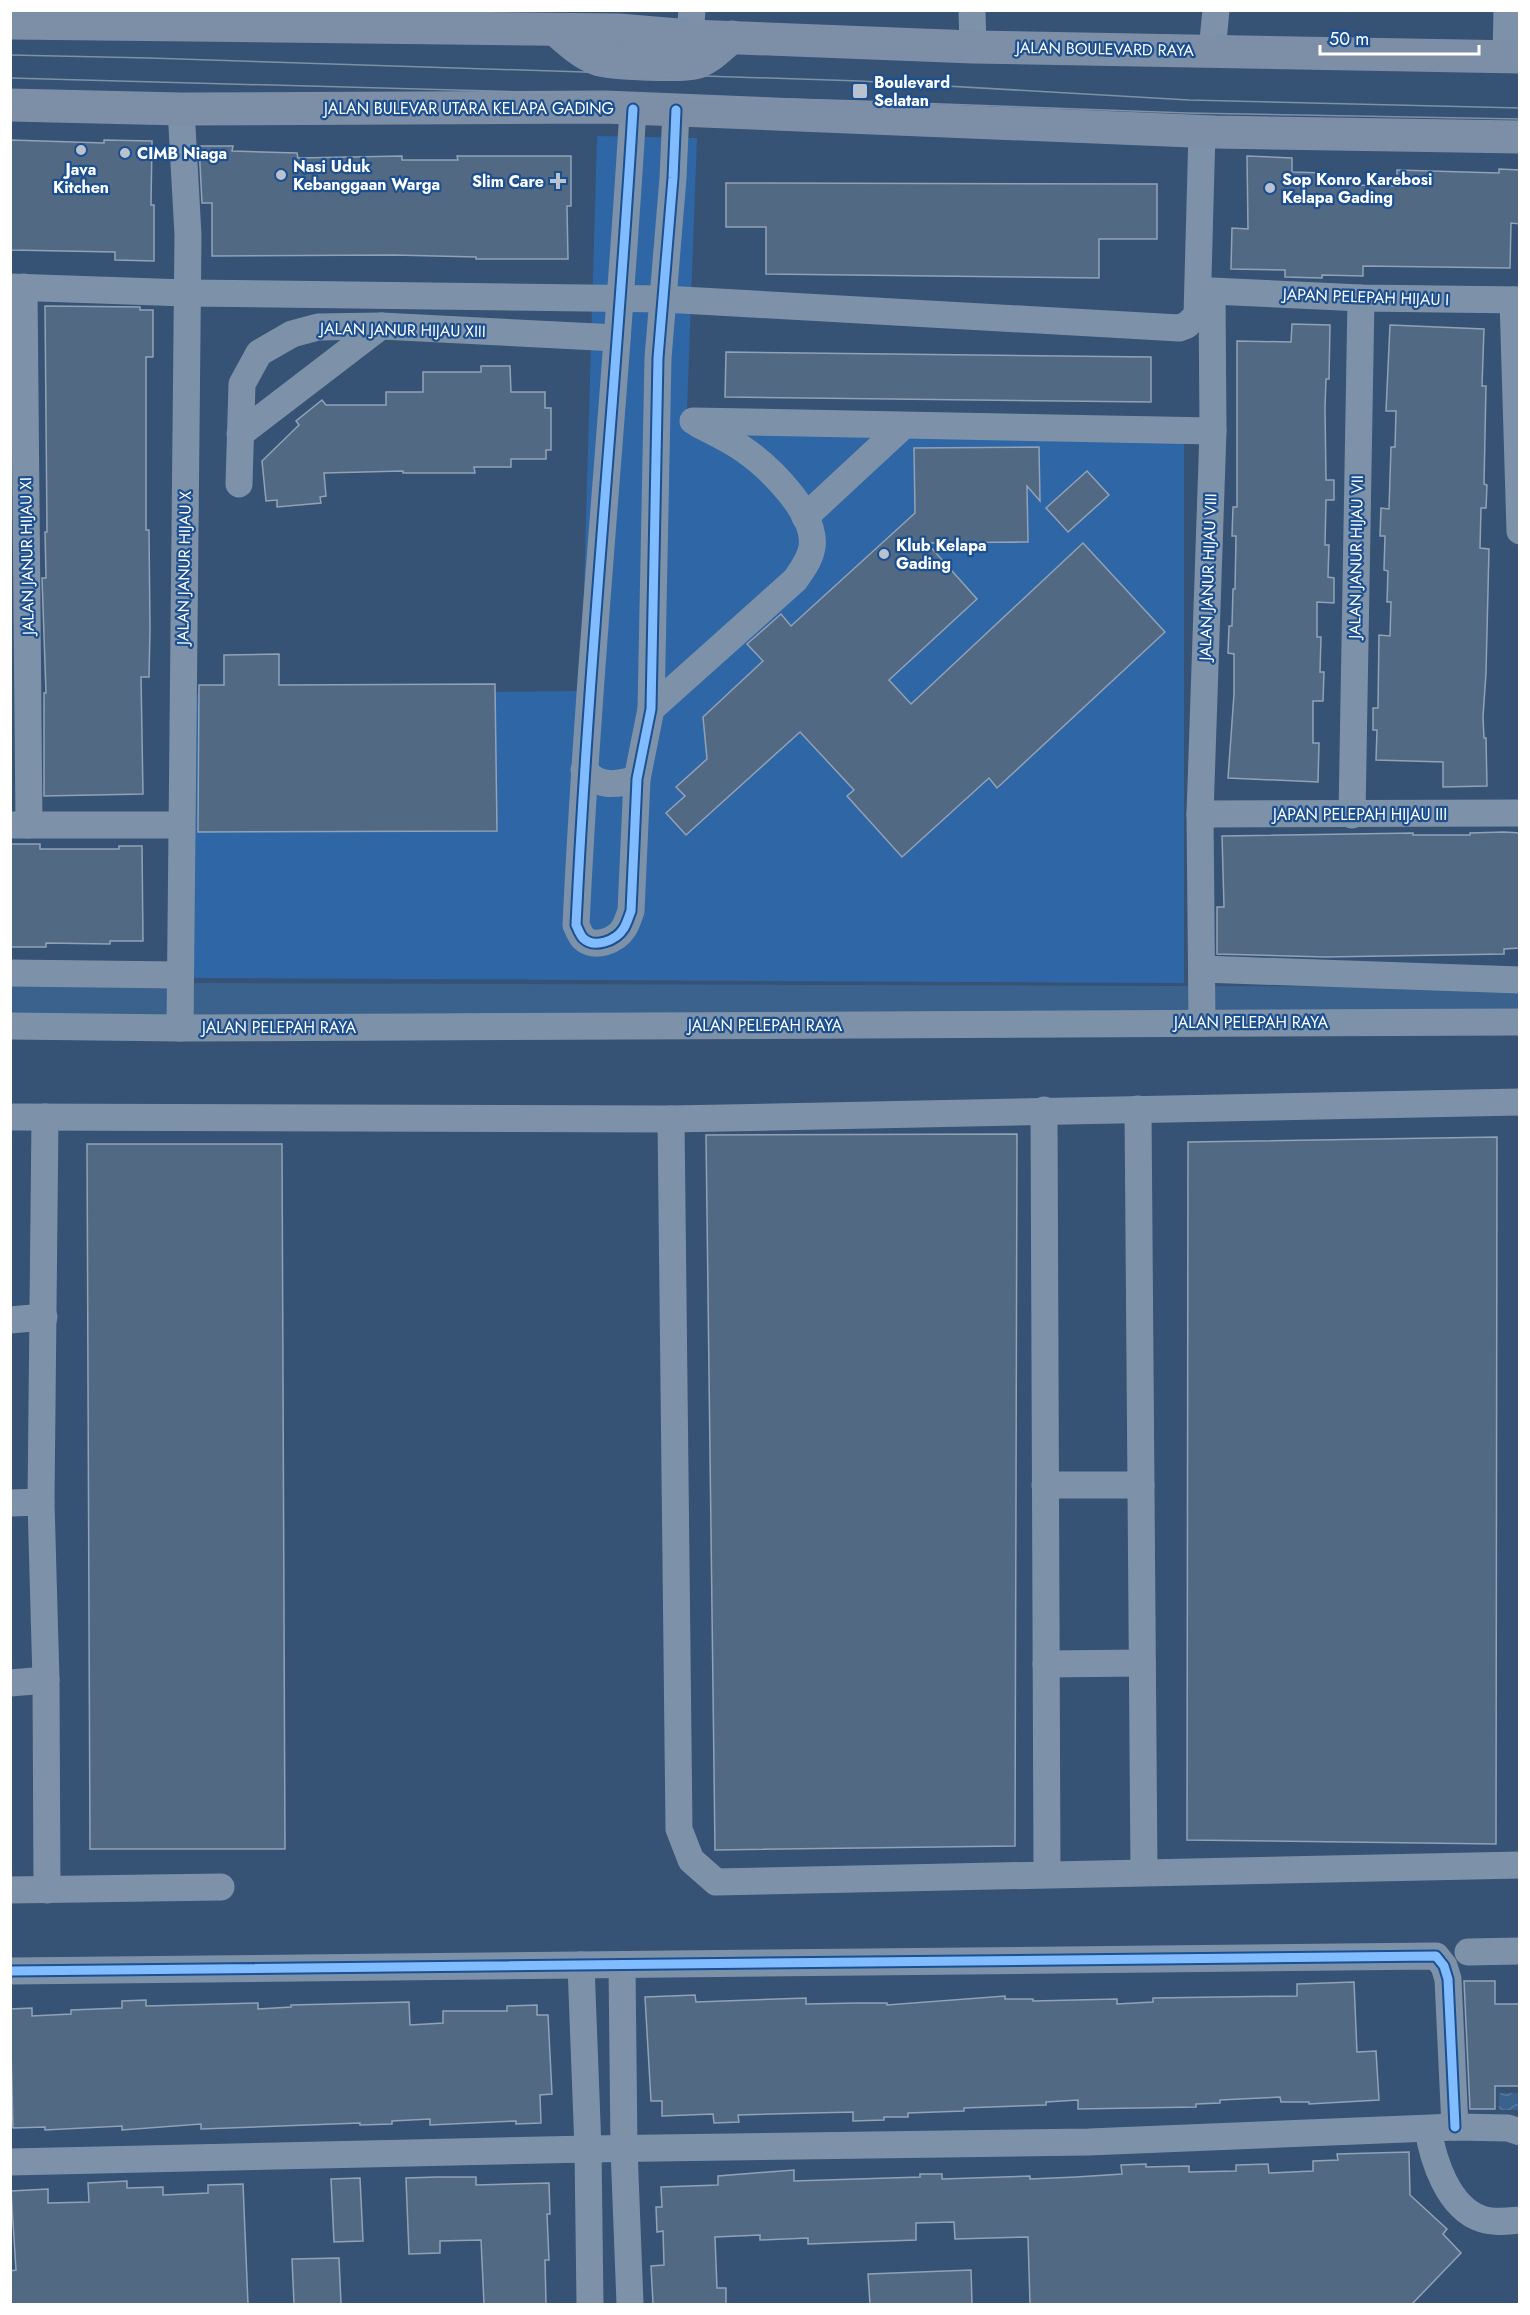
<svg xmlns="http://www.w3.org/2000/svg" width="1530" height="2315" font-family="Jost,sans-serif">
<defs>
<pattern id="water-waves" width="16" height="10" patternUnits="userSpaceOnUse" patternTransform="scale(1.5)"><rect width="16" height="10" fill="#3b618d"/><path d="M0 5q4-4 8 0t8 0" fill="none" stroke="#58799e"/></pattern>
</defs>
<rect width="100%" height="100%" fill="#365274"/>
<polygon fill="#2f66a5" points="597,136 697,138 687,411 1184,417 1184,983 191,978 196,695 581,691"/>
<rect fill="url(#water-waves)" x="1499" y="2093" width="20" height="17"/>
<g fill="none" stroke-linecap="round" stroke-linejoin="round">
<g stroke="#3b618d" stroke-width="38">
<polyline points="10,1001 162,1002"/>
<polyline points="197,1002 1520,1006"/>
</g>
</g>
<g fill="#526984" stroke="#92a2b6" stroke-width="1.5">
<polygon points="11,140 104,143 104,140 152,141 151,205 154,205 154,261 115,260 115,252 11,250"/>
<polygon points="199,146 233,146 232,151 297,153 298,158 402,156 402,160 458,160 457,156 571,156 571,206 567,206 568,259 476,259 476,257 394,255 212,256 212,203 202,203"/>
<polygon points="1247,156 1292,158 1292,172 1326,173 1326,176 1355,177 1355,185 1397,186 1397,170 1499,173 1499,169 1520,170 1520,224 1511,223 1510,268 1363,266 1363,276 1322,275 1322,278 1285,277 1285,270 1231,269 1232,228 1248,229"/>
<polygon points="726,183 1157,184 1157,239 1099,239 1099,278 766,274 766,227 726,227"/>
<polygon points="45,306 140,307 140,310 153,310 153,357 146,357 146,530 149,530 150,629 149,677 141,677 143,794 44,796 44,693 46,693 42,578 46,578 45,532 47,532"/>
<polygon points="1292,324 1330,325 1329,379 1326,379 1325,407 1326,480 1334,480 1334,500 1326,500 1325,545 1329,545 1328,577 1334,578 1334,603 1317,602 1317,637 1321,637 1320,672 1324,672 1323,701 1313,701 1313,743 1319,743 1318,782 1228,778 1234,694 1234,654 1228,653 1229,626 1232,626 1233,589 1235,589 1236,536 1232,536 1233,507 1237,507 1237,341 1291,342"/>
<polygon points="1390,325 1484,329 1482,386 1486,386 1484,484 1487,485 1486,508 1481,508 1480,548 1489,549 1486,673 1483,717 1484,738 1486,738 1487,786 1443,787 1443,762 1376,760 1377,730 1373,730 1373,708 1378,708 1379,635 1390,636 1391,602 1387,602 1388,571 1384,570 1385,536 1380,536 1381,508 1389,509 1391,447 1395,447 1396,411 1386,411"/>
<polygon points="726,352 1151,357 1151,402 725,397"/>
<polygon points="481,366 510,366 511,392 545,392 545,408 551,408 551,450 546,450 546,459 511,459 511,467 474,467 475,473 403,473 403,471 324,473 326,496 320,497 321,503 277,507 277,500 266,501 262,461 299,425 296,421 322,400 326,405 386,405 386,392 423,392 423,372 481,372"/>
<polygon points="1039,447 1040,501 1027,486 1028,542 927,543 977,599 889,680 911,704 1083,543 1165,632 997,788 989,778 902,857 847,796 854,790 800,732 686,835 666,813 685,796 676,787 707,759 703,717 763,661 747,644 781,614 791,626 915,513 914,448"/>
<polygon points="1087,471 1109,495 1068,532 1046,508"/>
<polygon points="279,654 279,685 495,684 497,831 198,832 199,685 224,685 224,655"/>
<polygon points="1504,832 1520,833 1520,948 1504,949 1504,954 1325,957 1217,954 1217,907 1224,907 1222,836 1413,833 1413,835 1470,835 1470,833"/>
<polygon points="10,844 40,844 40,849 119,849 119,846 142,846 143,941 110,941 110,944 46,943 46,947 10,947"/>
<polygon points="1017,1134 1015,1846 715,1850 706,1135"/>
<polygon points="1497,1137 1496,1844 1187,1840 1188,1142"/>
<polygon points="87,1144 282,1144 285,1849 90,1849"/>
<polygon points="1464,1981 1495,1981 1495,2004 1520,2004 1520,2086 1495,2086 1495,2109 1470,2109"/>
<polygon points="1354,1982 1357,2052 1376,2051 1379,2100 1309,2104 1309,2102 1281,2102 1280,2097 1220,2100 1220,2103 1196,2104 1196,2107 1078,2109 1078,2100 1046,2102 1046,2105 964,2108 964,2111 908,2113 908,2117 884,2117 884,2120 853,2121 853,2112 738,2115 739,2122 714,2123 713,2114 662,2116 662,2101 651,2101 645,1997 695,1995 696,2002 806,1998 806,2004 857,2003 887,2003 887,2005 1005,1996 1005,1999 1033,1999 1033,2001 1117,1999 1117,2004 1153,2002 1153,1998 1297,1996 1297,1984"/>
<polygon points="146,2000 146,2006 258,2003 258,2009 291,2007 291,2005 409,2002 410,2025 443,2023 443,2011 507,2011 507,2006 537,2005 537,2015 548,2015 552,2094 540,2095 541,2123 516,2124 516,2121 430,2125 430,2119 392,2121 392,2124 360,2125 360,2123 201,2129 201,2124 122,2130 122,2126 45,2130 45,2127 13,2128 10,2009 32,2008 32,2016 71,2014 71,2010 122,2008 122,2001"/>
<polygon points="1409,2152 1410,2195 1447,2229 1443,2234 1461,2253 1412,2304 1030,2304 1028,2237 955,2239 954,2222 916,2223 916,2240 808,2244 808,2238 760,2240 760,2235 715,2237 717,2288 726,2288 726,2304 653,2304 651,2266 664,2265 663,2231 657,2232 656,2207 662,2207 661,2187 718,2185 718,2176 794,2170 794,2181 920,2177 920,2174 942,2174 942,2179 1030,2176 1030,2179 1076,2177 1122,2174 1121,2165 1146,2164 1146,2167 1189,2166 1189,2172 1236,2171 1236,2165 1268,2164 1269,2173 1313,2171 1313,2161 1338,2160 1337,2154"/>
<polygon points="437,2177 476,2177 476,2185 549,2183 550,2214 547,2214 549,2260 545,2260 546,2304 484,2304 481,2240 440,2241 440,2253 409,2254 406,2178"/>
<polygon points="360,2178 363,2241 334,2242 331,2179"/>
<polygon points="127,2181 127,2188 163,2187 163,2195 208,2193 208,2185 243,2184 248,2304 10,2304 10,2271 16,2270 11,2191 48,2189 48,2203 89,2202 88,2183"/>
<polygon points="339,2258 341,2304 294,2304 292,2259"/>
<polygon points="971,2270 972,2304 870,2304 868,2274"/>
</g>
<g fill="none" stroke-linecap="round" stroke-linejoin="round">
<g stroke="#7d92a8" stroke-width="27">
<polyline points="972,10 973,47"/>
<polyline points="690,36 692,10"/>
<polyline points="1212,51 1216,10"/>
<polyline points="1506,57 1507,10"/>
<path d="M633 109C617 381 589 652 576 925 578 929 580 935 583 938 594 949 616 941 624 928 627 923 629 916 631 911L637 779 651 709 658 358 673 178 676 110"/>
<polyline points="10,287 187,293 664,299 1179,328 1187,325 1197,315 1202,131"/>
<polyline points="24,287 29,825"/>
<polyline points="1212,291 1361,298 1520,300"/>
<polyline points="1513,300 1520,531"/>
<polyline points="693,421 1213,431"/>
<polyline points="240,434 381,326"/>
<polyline points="239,484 242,384 259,353 292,334 318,327 381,326 617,338"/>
<polyline points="805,517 903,426"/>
<path d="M651 709 795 580C802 570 810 560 812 547 817 513 769 467 743 449 729 439 713 432 698 424"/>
<path d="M584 770C598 788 617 785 637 779"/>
<polyline points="1200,814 1520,813"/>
<polyline points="1352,815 1361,298"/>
<polyline points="12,825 181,825"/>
<polyline points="1202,969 1520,980"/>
<polyline points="10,973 179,975"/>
<polyline points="1202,1022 1200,814 1213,431 1212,293"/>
<polyline points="10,1026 180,1028 1520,1022"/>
<polyline points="180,1028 188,235 181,109"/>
<polyline points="1138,1109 1144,1872"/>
<polyline points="1044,1110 1047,1874"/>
<polyline points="10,1117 671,1119 1520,1102"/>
<polyline points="45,1117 41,1502 46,1680 47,1890"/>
<polyline points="671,1119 679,1829 691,1860 716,1882 1520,1865"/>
<polyline points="10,1320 44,1317"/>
<polyline points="1045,1485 1141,1485"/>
<polyline points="10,1503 41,1502"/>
<polyline points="1046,1664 1142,1663"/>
<polyline points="10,1683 46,1680"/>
<polyline points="10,1890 221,1887"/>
<polyline points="1468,1952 1520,1951"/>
<polyline points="581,1965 588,2149 590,2304"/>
<polyline points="622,1965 624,2149 630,2304"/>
<polyline points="10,1971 1436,1956 1444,1966 1448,1979 1455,2127"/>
<path d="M1428 2129C1433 2160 1448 2208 1482 2219 1494 2223 1507 2221 1520 2220"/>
<polyline points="10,2162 588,2149 1089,2142 1455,2127 1508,2128 1520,2132"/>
</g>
<g stroke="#7d8ea7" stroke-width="33">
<polyline points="10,23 619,30 690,36 973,47 1520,57"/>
<path d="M556 30C569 41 581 53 597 59 611 64 685 67 698 62 711 57 721 46 732 37"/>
<polyline points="10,105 181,109 605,107 1215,132 1520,137"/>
</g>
<g stroke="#7e92a7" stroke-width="1.5">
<polyline points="10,55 149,58 860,81 1189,100 1520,108"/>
<polyline points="10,78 860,101 1187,113 1520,119"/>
</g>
<g stroke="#1b4f8f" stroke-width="13">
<g id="cycleway">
<path d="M633 109C617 381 589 652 576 925 578 929 580 935 583 938 594 949 616 941 624 928 627 923 629 916 631 911L637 779 651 709 658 358 673 178 676 110"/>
<polyline points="10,1971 1436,1956 1444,1966 1448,1979 1455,2127"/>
</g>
</g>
<use href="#cycleway" stroke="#80bcff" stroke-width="9"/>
</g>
<g fill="#b9c2ce" stroke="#1b4f8f" stroke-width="2">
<rect x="852" y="83" width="16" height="16" rx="3"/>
<circle cx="81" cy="150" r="6"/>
<circle cx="125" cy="153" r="6"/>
<circle cx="281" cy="175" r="6"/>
<path d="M555 172h6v6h6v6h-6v6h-6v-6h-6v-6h6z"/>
<circle cx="1270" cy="188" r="6"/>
<circle cx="884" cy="554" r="6"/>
</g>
<g text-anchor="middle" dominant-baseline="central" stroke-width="4.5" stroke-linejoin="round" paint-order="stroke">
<g font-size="16" fill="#fff" stroke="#1b4f8f">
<text transform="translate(1105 49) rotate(1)">JALAN BOULEVARD RAYA</text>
<text x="469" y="108">JALAN BULEVAR UTARA KELAPA GADING</text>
<text transform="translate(1366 297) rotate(2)">JAPAN PELEPAH HIJAU I</text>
<text transform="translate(403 330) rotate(1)">JALAN JANUR HIJAU XIII</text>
<text transform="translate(27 556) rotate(-91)">JALAN JANUR HIJAU XI</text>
<text transform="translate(1356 557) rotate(-89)">JALAN JANUR HIJAU VII</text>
<text transform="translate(184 568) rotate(-89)">JALAN JANUR HIJAU X</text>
<text transform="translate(1208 577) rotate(-88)">JALAN JANUR HIJAU VIII</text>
<text x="1360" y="814">JAPAN PELEPAH HIJAU III</text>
<text x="1251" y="1022">JALAN PELEPAH RAYA</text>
<text x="765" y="1025">JALAN PELEPAH RAYA</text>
<text x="279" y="1027">JALAN PELEPAH RAYA</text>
</g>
<g font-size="16" font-weight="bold" fill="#fff" stroke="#1b4f8f" text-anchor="start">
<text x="874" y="82">Boulevard<tspan x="874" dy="18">Selatan</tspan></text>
<text x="137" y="153">CIMB Niaga</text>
<text x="293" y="166">Nasi Uduk<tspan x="293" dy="18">Kebanggaan Warga</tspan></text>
<text x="81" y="169" text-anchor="middle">Java<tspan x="81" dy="18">Kitchen</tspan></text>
<text x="1282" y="179">Sop Konro Karebosi<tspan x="1282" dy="18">Kelapa Gading</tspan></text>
<text x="544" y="181" text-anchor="end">Slim Care</text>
<text x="896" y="545">Klub Kelapa<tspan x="896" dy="18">Gading</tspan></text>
</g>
</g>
<rect width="1530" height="2315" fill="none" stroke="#ffffff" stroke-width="24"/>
<path d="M1320 45v9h159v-9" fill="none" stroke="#ffffff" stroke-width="3"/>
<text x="1329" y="45" font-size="18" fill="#ffffff" stroke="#1b4f8f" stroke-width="4.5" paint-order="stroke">50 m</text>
</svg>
